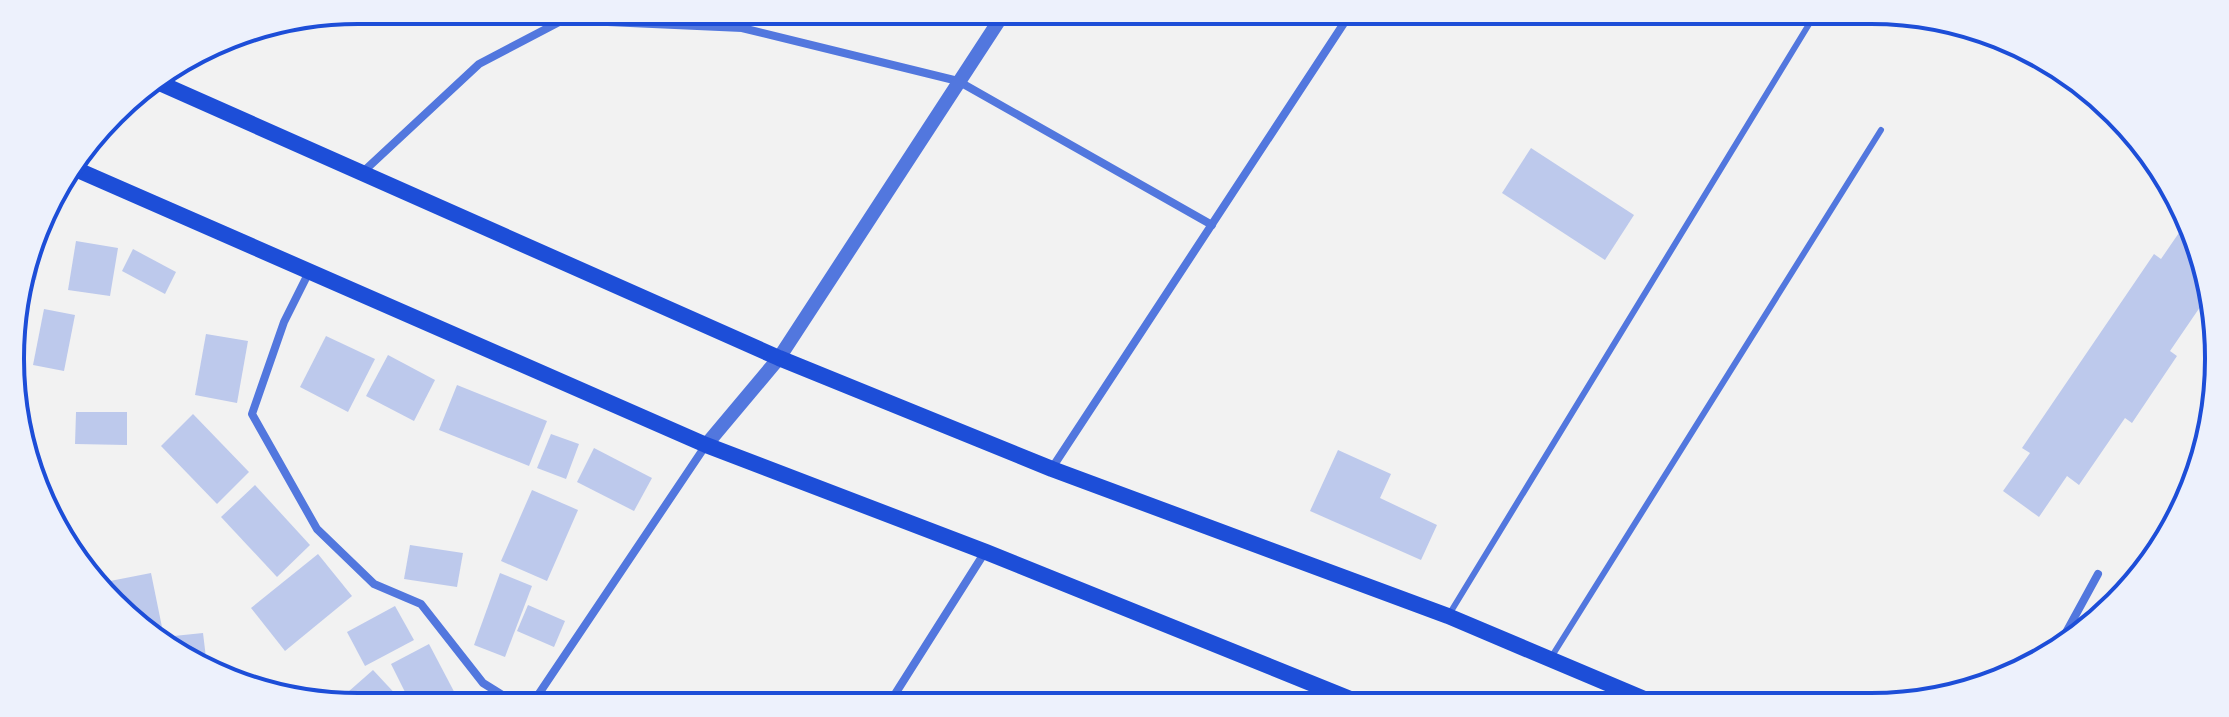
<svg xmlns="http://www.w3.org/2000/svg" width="2229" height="717" font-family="'Source Sans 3',sans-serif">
<rect width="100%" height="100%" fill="#f2f2f2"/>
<g fill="#bdc9ec">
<polygon points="1531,148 1634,215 1605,260 1502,193"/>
<polygon points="42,219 48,220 36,280 24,278"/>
<polygon points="2185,224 2205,273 2198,282 2211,291 2170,351 2177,356 2132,423 2125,418 2079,485 2067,476 2039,517 2003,491 2030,453 2022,448 2154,254 2161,259"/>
<polygon points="76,241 118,248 110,296 68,290"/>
<polygon points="133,249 176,272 165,294 122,271"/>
<polygon points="44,309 75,315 64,371 33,365"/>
<polygon points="206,334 248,341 237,403 195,395"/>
<polygon points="326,336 375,359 348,412 300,387"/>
<polygon points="388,355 435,380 414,421 366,396"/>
<polygon points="17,373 31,436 21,437 21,434"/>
<polygon points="457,385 547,421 529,466 439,430"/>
<polygon points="76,412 127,412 127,445 75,444"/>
<polygon points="193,414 249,472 217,504 161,446"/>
<polygon points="551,434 579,444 566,479 537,468"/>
<polygon points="594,448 652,478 634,511 577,482"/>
<polygon points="1338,450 1391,474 1380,498 1437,525 1421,560 1310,511"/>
<polygon points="255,485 310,545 277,577 221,517"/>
<polygon points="532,490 578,510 547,581 501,561"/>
<polygon points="410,545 463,553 457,587 404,579"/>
<polygon points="318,554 352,596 285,651 251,608"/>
<polygon points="151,573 164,637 203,633 207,666 165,649 160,637 155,638 108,595 105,582"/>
<polygon points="500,573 532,586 505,657 474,645"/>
<polygon points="528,605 565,621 554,647 517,631"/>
<polygon points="395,606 414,640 365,666 347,632"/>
<polygon points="429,644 459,701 409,700 391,664"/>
<polygon points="373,670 401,700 356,700 348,692"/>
</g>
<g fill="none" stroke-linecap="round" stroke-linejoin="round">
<g stroke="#5277de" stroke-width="6">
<polyline points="1450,613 1814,16"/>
<polyline points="1552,656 1881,130"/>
</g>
<g stroke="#5277de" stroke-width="8">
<polyline points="561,11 563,20 742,28 958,81 1212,225"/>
<polyline points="364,171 479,64 563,20"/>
<polyline points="309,272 284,322 252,414 317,529 374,584 421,604 483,683 512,701"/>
<polyline points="1052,468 1350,14"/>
<polyline points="2057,649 2098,574"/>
<polyline points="534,701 706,445"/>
<polyline points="890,702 985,552"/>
</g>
<polyline stroke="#5277de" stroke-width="14" points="706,445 779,358 1004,13"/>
<g stroke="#1d4ed8" stroke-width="16">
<polyline points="155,81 779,358 1052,469 1448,616 1654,703"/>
<polyline points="73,168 706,445 986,552 1360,703"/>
</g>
</g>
<path d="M0 0H2229V717H0ZM358 24H1871A334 334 0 0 1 2205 358V359A334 334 0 0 1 1871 693H358A334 334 0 0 1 24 359V358A334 334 0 0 1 358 24Z" fill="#edf1fc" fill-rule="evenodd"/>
<path fill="none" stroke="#1d4ed8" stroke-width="4" d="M358 24H1871A334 334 0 0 1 2205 358V359A334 334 0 0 1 1871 693H358A334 334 0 0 1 24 359V358A334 334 0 0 1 358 24Z"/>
</svg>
